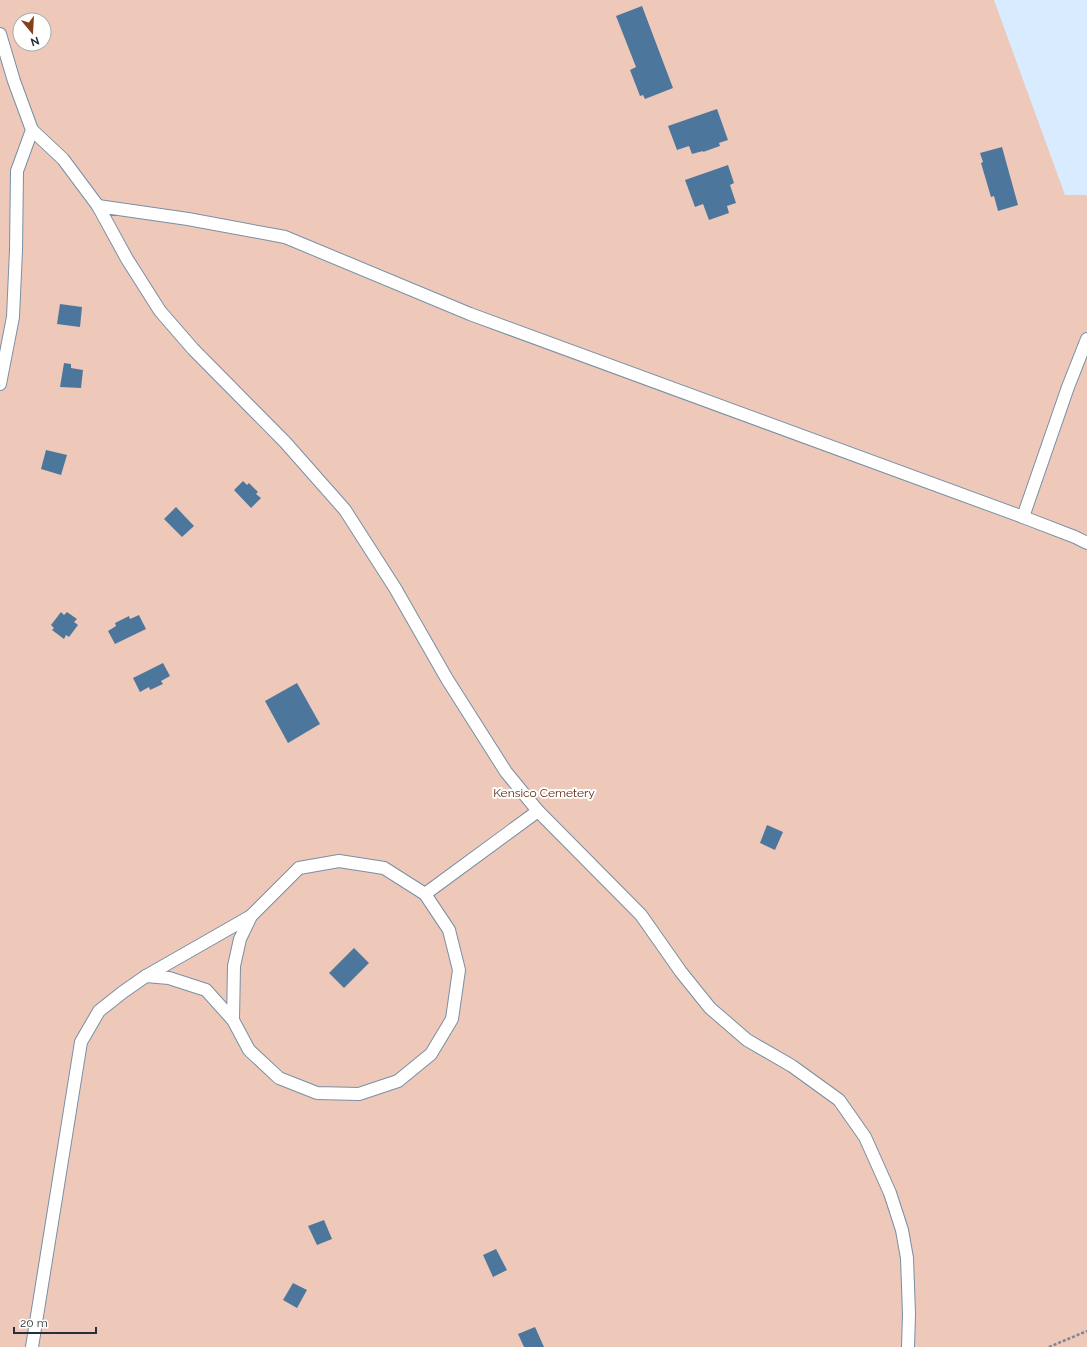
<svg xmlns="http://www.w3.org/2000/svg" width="1087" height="1347" font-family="Raleway,sans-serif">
<rect width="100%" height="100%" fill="#d9ebfe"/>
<path fill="#eec9b9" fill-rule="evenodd" d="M0 0H994L1065 195H1087V1347H0ZM20 20H44V44H20Z"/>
<g fill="#4d769d">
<polygon points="642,6 673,88 645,99 643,95 640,96 630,70 636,67 616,16"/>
<polygon points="717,109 728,140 719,143 720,146 703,152 703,151 692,154 689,146 677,150 668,126"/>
<polygon points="1002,147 1018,205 998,211 994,196 991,197 981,163 983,162 980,153"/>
<polygon points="728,165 734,183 730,185 736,203 727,206 729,213 709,220 703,204 695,207 685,180"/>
<polygon points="60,304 82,307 80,327 57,324"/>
<polygon points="64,363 71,364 71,368 83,370 81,388 60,387"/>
<polygon points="46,450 67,455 61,475 41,469"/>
<polygon points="243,481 247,485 249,483 258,492 256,494 261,498 251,508 234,490"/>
<polygon points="176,507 194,526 182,537 164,519"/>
<polygon points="61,612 64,615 67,612 77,619 74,622 78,625 69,637 66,635 64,639 52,630 54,628 51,625"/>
<polygon points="139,615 146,629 115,644 108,631 116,626 115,623 129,616 130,619"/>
<polygon points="163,663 170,676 161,681 163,684 150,690 149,687 140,692 133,678"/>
<polygon points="297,683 320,724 288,743 265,701"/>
<polygon points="767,825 783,832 775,850 760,843"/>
<polygon points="354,948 369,963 344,988 329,973"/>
<polygon points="324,1220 332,1239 317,1245 308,1226"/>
<polygon points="496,1249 507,1270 493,1277 483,1255"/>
<polygon points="293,1283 307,1290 297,1308 283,1300"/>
<polygon points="535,1327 544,1347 524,1347 518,1334"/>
</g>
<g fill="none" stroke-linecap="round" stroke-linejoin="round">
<g stroke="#798fa4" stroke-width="14">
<g id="lane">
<polyline points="0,34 14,81 32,130 17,171 16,250 13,317 0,384"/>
<polyline points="32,130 63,159 98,206"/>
<polyline points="1023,517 1068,387 1087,339"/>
<polygon points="339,861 384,868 425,894 449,930 459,970 452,1019 431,1054 398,1081 359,1094 317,1093 279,1078 249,1050 233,1020 234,966 240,939 251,916 299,868"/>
<polyline points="425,894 538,811"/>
<polyline points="146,976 251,916"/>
<polyline points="32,1347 81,1042 99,1011 123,992 146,976 169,978 206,990 233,1020"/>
<polyline points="908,1347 909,1314 907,1258 902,1230 890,1193 865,1137 839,1100 792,1066 747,1040 710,1008 681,972 641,915 538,811 506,772 447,679 395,588 345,510 285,442 193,349 160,311 127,259 98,206 188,219 285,237 470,314 1023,517 1075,537 1087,543"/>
</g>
</g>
<polyline stroke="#798694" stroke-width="2.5" stroke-dasharray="3 2" stroke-linecap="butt" points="1049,1347 1087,1331"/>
<use href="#lane" stroke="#fff" stroke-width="12"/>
</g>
<g text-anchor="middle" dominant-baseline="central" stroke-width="4" stroke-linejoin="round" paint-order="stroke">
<g font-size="12" fill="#5d290c" stroke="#fff">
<text x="544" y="793">Kensico Cemetery</text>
</g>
</g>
<g transform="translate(32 32) rotate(162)"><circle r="19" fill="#ffffff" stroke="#a9acb0"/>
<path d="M0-3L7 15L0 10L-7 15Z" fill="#85401a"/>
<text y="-6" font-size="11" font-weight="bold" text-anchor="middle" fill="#273039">N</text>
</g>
<path d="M14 1327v6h82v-6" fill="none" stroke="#273039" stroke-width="2"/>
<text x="20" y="1327" font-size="12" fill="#273039" stroke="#ffffff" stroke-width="3" paint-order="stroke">20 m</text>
</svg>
